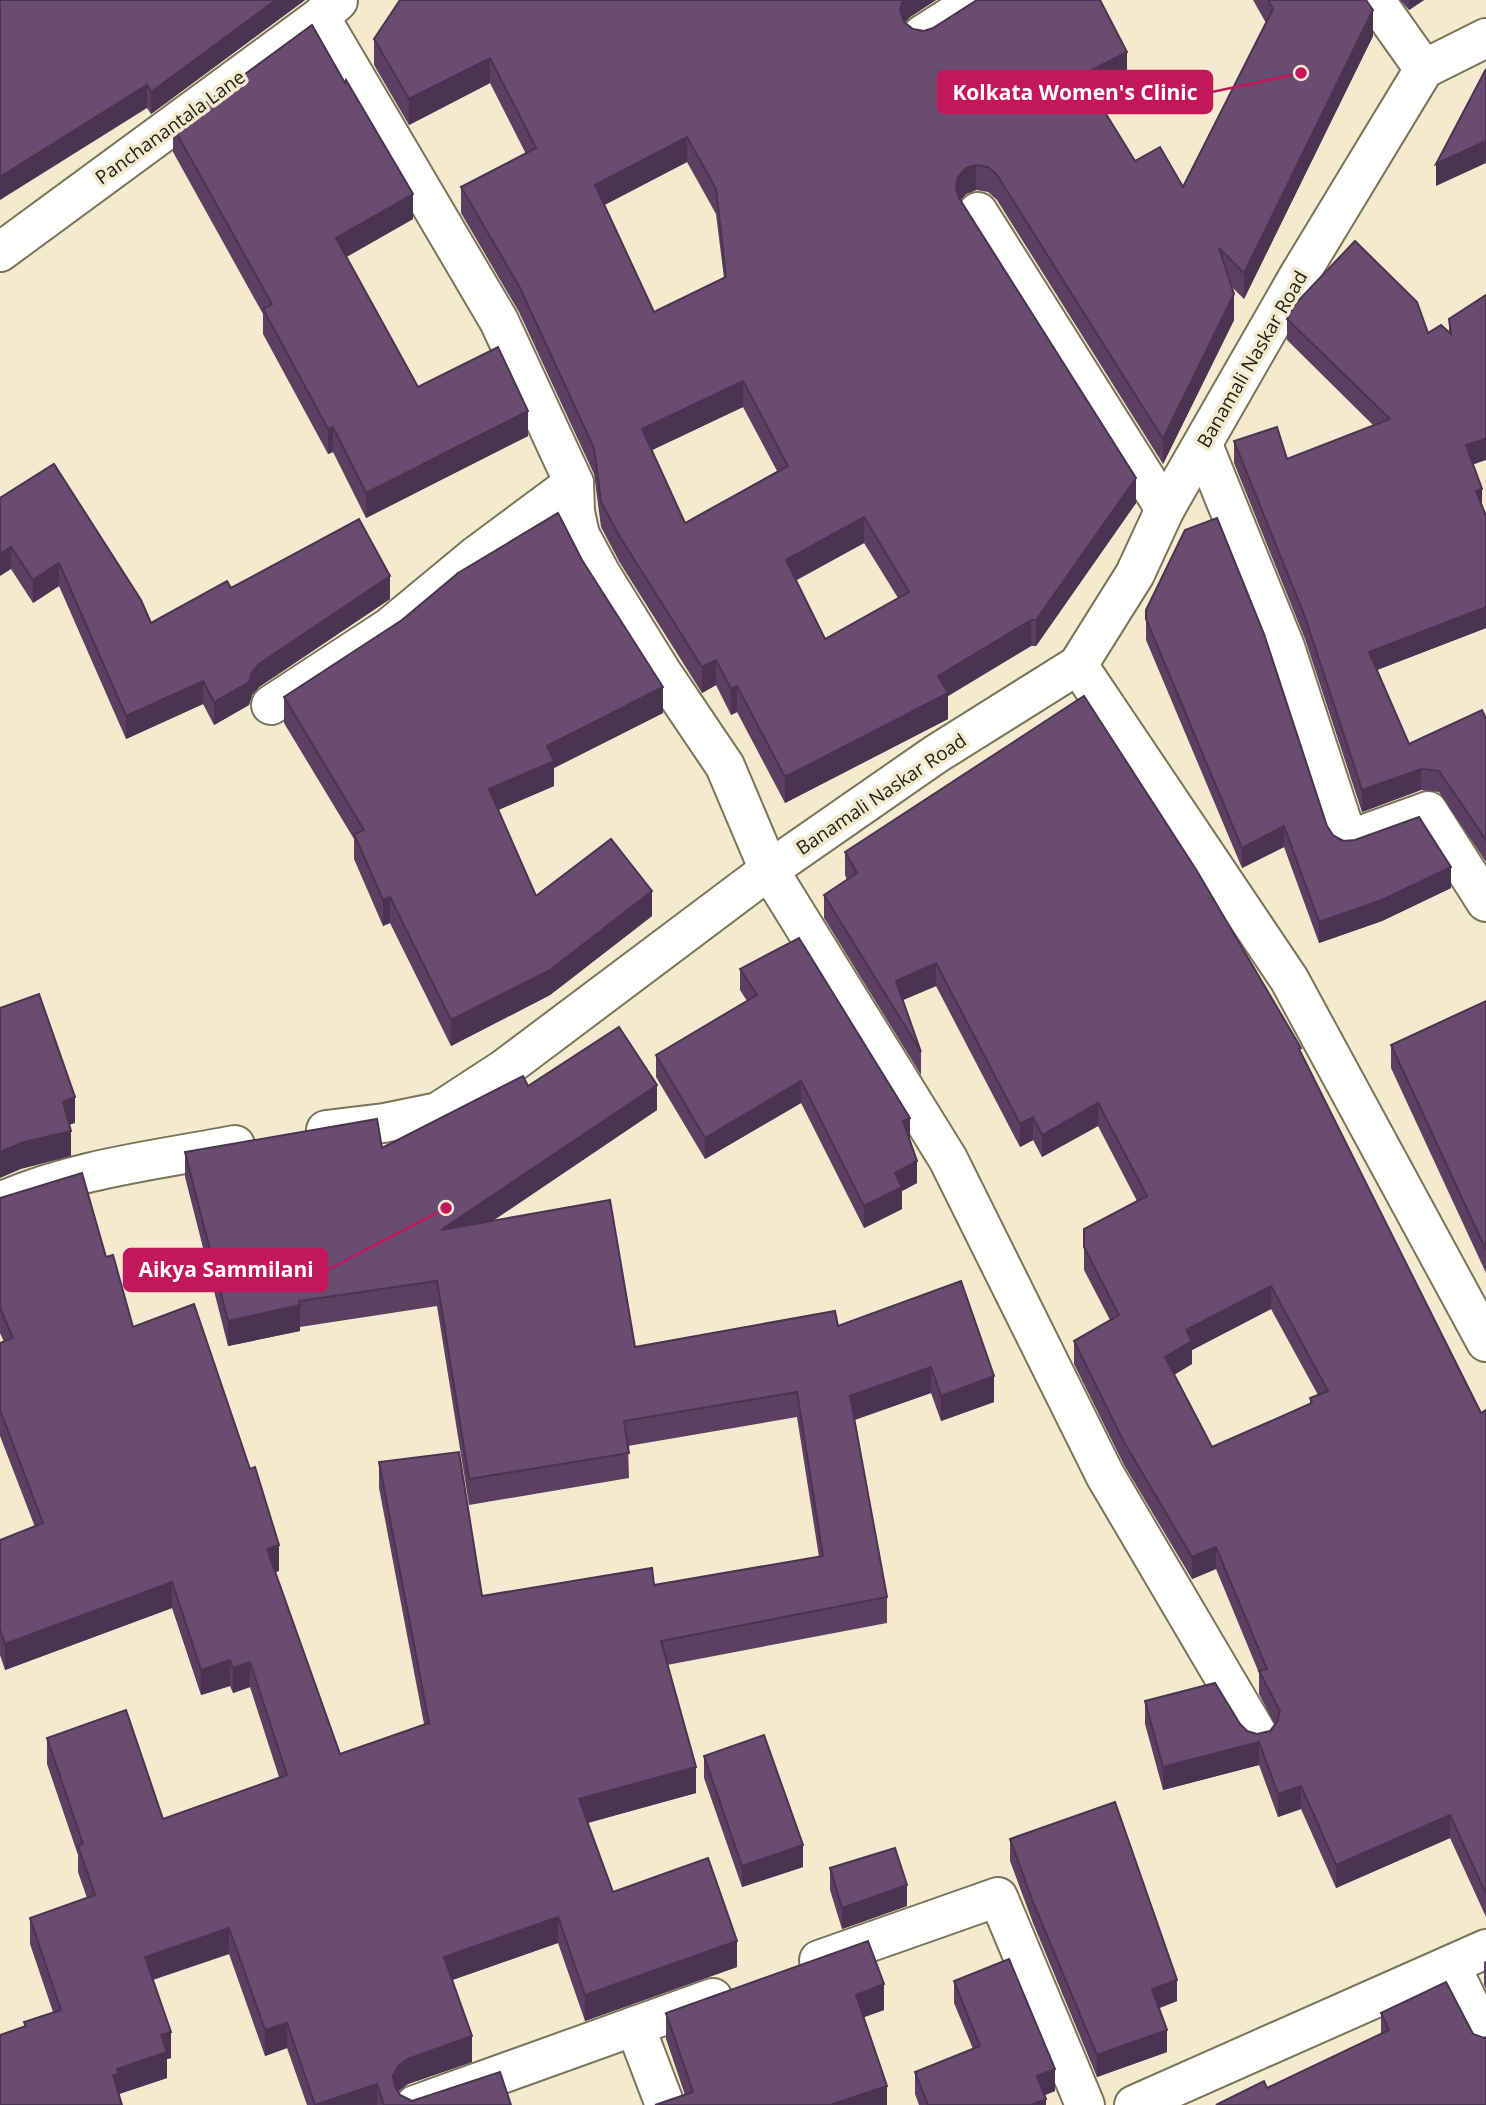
<svg xmlns="http://www.w3.org/2000/svg" width="1486" height="2105" font-family="'Open Sans',sans-serif">
<rect width="100%" height="100%" fill="#f4eacf"/>
<g fill="none" stroke-linecap="round" stroke-linejoin="round">
<g stroke="#7b735a" stroke-width="42">
<g id="minor">
<polyline points="1375,0 1424,69"/>
<polyline points="320,17 499,321 574,483 575,512 580,535 601,574 661,671 725,766 769,870 948,1159 1105,1475 1258,1735"/>
<polyline points="922,35 977,0"/>
<polyline points="978,212 1165,509"/>
<polyline points="0,252 320,17 338,1"/>
<polyline points="1203,445 1285,647 1348,840 1428,811 1486,902"/>
<polyline points="1078,665 1289,979 1486,1342"/>
<polyline points="271,705 390,627 477,555 574,483"/>
<polyline points="326,1130 384,1123 438,1112 504,1069 769,870 936,754 1078,665 1135,574 1165,509 1298,277 1424,69 1486,38"/>
<path d="M0 1202C73 1169 157 1160 235 1145"/>
<polyline points="819,1960 998,1897 1085,2105"/>
<polyline points="1451,1966 1486,2039"/>
<polyline points="635,2026 665,2105"/>
<polyline points="415,2105 713,1998"/>
<polyline points="1134,2105 1486,1949"/>
</g>
</g>
<use href="#minor" stroke="#fff" stroke-width="38"/>
</g>
<g fill="#5b4062" fill-rule="evenodd">
<polygon points="0,0 305,0 151,114 147,108"/>
<path d="M400 0H936L910 17 905 22 913 29 1127 77 1094 95 1135 161 1183 187 1266 23 1253 0H1366L1373 36 1244 299 1231 286 1234 320 1163 464 997 200 988 192 976 190 966 194 961 200 1136 503 1036 646H1031L948 696V719L785 803 737 712 731 715 716 685 702 693 620 563 601 527 594 474 519 312 461 213V187L526 154 490 83 409 125 374 65V39ZM687 162 716 214 724 278 654 312 604 205ZM743 407 777 471 685 523 651 450ZM864 543 898 598 825 639 796 580Z"/>
<polygon points="1400,0 1424,0 1409,10"/>
<polygon points="173,127 413,219 346,257 418,387 528,436 366,518 333,452 328,454 263,334 263,314 173,152"/>
<polygon points="1287,319 1428,333 1449,333 1449,319 1473,464 1482,506 1486,516 1486,628 1377,670 1409,744 1486,719 1486,862 1439,792 1421,790 1362,812 1305,639 1234,463 1234,441 1287,459 1374,426 1287,340"/>
<polygon points="0,498 151,623 231,588 390,599 259,687 252,695 249,705 214,725 203,704 126,739 59,586 33,603 11,569"/>
<polygon points="1146,610 1327,826 1333,835 1451,888 1382,921 1319,943 1284,847 1242,868 1146,640"/>
<polygon points="284,697 663,713 554,768 554,786 498,810 536,896 652,916 550,995 451,1046 390,923 383,926 354,859 354,839 284,723"/>
<path d="M845 852 1301 1055 1481 1413 1486 1410V1917L1450 1838 1336 1888 1301 1809 1278 1817 1259 1765 1163 1790 1145 1724V1701L1240 1724 1247 1731 1257 1734 1270 1731 1275 1725 1259 1694V1673L1216 1569 1192 1579 1124 1465 1074 1364V1341L1110 1320 1084 1270V1229L1137 1201 1098 1126 1042 1157 1033 1140 1020 1147 936 986 903 1000 921 1052V1075L824 918V895L847 880 845 875ZM1271 1309 1318 1395 1310 1398V1403L1212 1447 1174 1375 1192 1364V1350Z"/>
<polygon points="740,969 910,1140 917,1183 902,1191 902,1209 864,1228 801,1103 705,1159 656,1077 656,1055 747,1001 740,990"/>
<polygon points="1486,1001 1486,1273 1391,1068 1391,1045"/>
<polygon points="528,1086 657,1110 492,1221 635,1347 838,1326 961,1281 994,1402 941,1421 931,1393 855,1420 887,1597 887,1623 667,1665 696,1793 588,1823 613,1892 737,1967 585,2021 558,1943 452,1980 472,2062 408,2084 398,2092 400,2095 412,2101 511,2105 307,2105 287,2048 265,2056 229,1954 153,1980 171,2058 167,2059 167,2078 119,2094 24,2027 24,2022 53,2012 30,1944 30,1918 87,1898 78,1872 78,1855 47,1764 47,1738 163,1819 279,1777 250,1687 233,1693 230,1686 201,1695 172,1608 5,1670 0,1655 0,1540 35,1527 0,1436 0,1343 4,1342 0,1333 0,1198 106,1257 133,1327 279,1571 275,1572 340,1754 424,1724 379,1488 379,1462 482,1596 654,1585 819,1557 797,1417 628,1446 629,1478 469,1505 437,1306 300,1327 300,1331 228,1346 185,1177 185,1152 382,1148"/>
<polygon points="704,1756 803,1867 742,1887 704,1778"/>
<polygon points="1010,1839 1177,2001 1159,2008 1167,2052 1097,2077 1033,1923 1010,1861"/>
<polygon points="830,1868 907,1906 842,1929 830,1890"/>
<polygon points="1486,1961 1486,1989 1484,1985 1484,1962"/>
<polygon points="954,1981 1055,2091 1045,2095 1046,2105 919,2105 915,2094 915,2072 973,2049 954,2003"/>
<polygon points="884,2010 864,2017 887,2105 685,2095 666,2039 666,2013"/>
<polygon points="1381,2013 1473,2034 1484,2038 1267,2088 1381,2034"/>
</g>
<g fill="#4a3450">
<polygon points="276,0 305,0 151,114 151,92"/>
<polygon points="903,0 936,0 910,17 903,24 900,10"/>
<polygon points="1409,0 1424,0 1409,10"/>
<polygon points="1373,10 1373,36 1244,299 1244,273"/>
<polygon points="1127,52 1127,77 1082,101 1082,75"/>
<polygon points="490,58 490,83 409,125 409,99"/>
<polygon points="147,85 147,108 0,200 0,177"/>
<polygon points="687,137 687,162 595,210 595,185"/>
<polygon points="1486,141 1486,163 1436,186 1436,164"/>
<polygon points="976,165 976,190 966,194 958,202 956,188 958,177 966,168"/>
<polygon points="413,194 413,219 336,263 336,238"/>
<polygon points="1234,294 1234,320 1163,464 1163,439"/>
<polygon points="743,381 743,407 642,455 642,429"/>
<polygon points="528,411 528,436 366,518 366,493"/>
<polygon points="333,427 333,452 328,454 328,429"/>
<polygon points="1486,439 1486,460 1466,467 1466,445"/>
<polygon points="1136,478 1136,503 1036,646 1036,620"/>
<polygon points="1482,489 1482,510 1476,491"/>
<polygon points="864,517 864,543 786,586 786,560"/>
<polygon points="11,547 11,569 0,576 0,554"/>
<polygon points="59,563 59,586 33,603 33,580"/>
<polygon points="390,576 390,599 259,687 252,695 249,705 214,725 214,702 252,672 259,664"/>
<polygon points="1486,607 1486,628 1369,673 1369,652"/>
<polygon points="1031,620 1031,646 948,696 948,719 785,803 785,777 938,676"/>
<polygon points="716,660 716,685 702,693 702,667"/>
<polygon points="203,681 203,704 126,739 126,716"/>
<polygon points="737,686 737,712 731,715 731,689"/>
<polygon points="663,687 663,713 554,768 554,786 489,814 489,789 547,746"/>
<polygon points="1421,769 1421,790 1362,812 1362,790"/>
<polygon points="1284,826 1284,847 1242,868 1242,848"/>
<polygon points="1451,867 1451,888 1382,921 1319,943 1319,922"/>
<polygon points="652,891 652,916 550,995 451,1046 451,1020"/>
<polygon points="390,897 390,923 383,926 383,900"/>
<polygon points="936,963 936,986 896,1003 896,981"/>
<polygon points="801,1081 801,1103 705,1159 705,1138"/>
<polygon points="657,1085 657,1110 441,1256 441,1230"/>
<polygon points="75,1097 75,1123 63,1127 63,1102"/>
<polygon points="1098,1103 1098,1126 1042,1157 1042,1135"/>
<polygon points="1033,1117 1033,1140 1020,1147 1020,1124"/>
<polygon points="910,1118 910,1140 903,1121"/>
<polygon points="71,1131 71,1156 21,1169 0,1178 0,1152 21,1143"/>
<polygon points="917,1161 917,1183 902,1191 902,1209 864,1228 864,1206 895,1173"/>
<polygon points="1271,1286 1271,1309 1192,1350 1192,1364 1165,1380 1165,1357 1186,1330"/>
<polygon points="300,1305 300,1331 228,1346 228,1321"/>
<polygon points="931,1367 931,1393 850,1421 850,1396"/>
<polygon points="994,1376 994,1402 941,1421 941,1396"/>
<polygon points="279,1545 279,1571 267,1575 267,1549"/>
<polygon points="1216,1547 1216,1569 1192,1579 1192,1557"/>
<polygon points="172,1582 172,1608 5,1670 5,1644"/>
<polygon points="230,1660 230,1686 201,1695 201,1670"/>
<polygon points="250,1662 250,1687 233,1693 233,1668"/>
<polygon points="1259,1742 1259,1765 1163,1790 1163,1767"/>
<polygon points="696,1767 696,1793 579,1825 579,1799"/>
<polygon points="1301,1786 1301,1809 1278,1817 1278,1794"/>
<polygon points="1450,1815 1450,1838 1336,1888 1336,1865"/>
<polygon points="803,1845 803,1867 742,1887 742,1866"/>
<polygon points="907,1885 907,1906 842,1929 842,1908"/>
<polygon points="558,1917 558,1943 444,1983 444,1957"/>
<polygon points="229,1928 229,1954 145,1982 145,1957"/>
<polygon points="737,1941 737,1967 585,2021 585,1995"/>
<polygon points="1177,1980 1177,2001 1152,2011 1152,1989"/>
<polygon points="884,1984 884,2010 856,2020 856,1995"/>
<polygon points="287,2023 287,2048 265,2056 265,2030"/>
<polygon points="1167,2030 1167,2052 1097,2077 1097,2055"/>
<polygon points="171,2032 171,2058 167,2059 167,2078 119,2094 113,2075 117,2069 161,2035"/>
<polygon points="472,2036 472,2062 408,2084 398,2091 393,2102 393,2076 398,2066 408,2059"/>
<polygon points="1055,2069 1055,2091 1037,2098 1037,2076"/>
<polygon points="377,2084 377,2105 315,2105"/>
<polygon points="887,2086 887,2105 830,2105"/>
<polygon points="1046,2099 1046,2105 1031,2105"/>
</g>
<g fill="#6a4b72" stroke="#4a3450" stroke-width="2" fill-rule="evenodd">
<polygon points="0,0 276,0 151,92 147,85 0,177"/>
<path d="M400 0H903L900 10 904 22 913 29 924 31 933 28 977 0H1100L1127 52 1082 75 1135 161 1160 147 1183 187 1273 9 1268 0H1366L1373 10 1244 273 1219 248 1234 294 1163 439 997 175 988 167 976 165 966 168 958 177 956 188 959 198 1136 478 1036 620H1031L938 676 948 693 785 777 737 686 731 689 716 660 702 667 620 537 601 502 594 448 519 286 461 187 536 148 490 58 409 99 374 39ZM687 137 716 189 726 277 654 312 595 185ZM743 381 788 466 685 523 642 429ZM864 517 909 592 825 639 786 560Z"/>
<polygon points="312,25 345,83 346,80 413,194 336,238 418,387 498,347 528,411 366,493 333,427 328,429 263,309 272,304 173,127"/>
<polygon points="1486,69 1486,141 1436,164"/>
<polygon points="1355,241 1417,302 1428,333 1441,325 1451,334 1449,319 1486,295 1486,439 1466,445 1482,489 1476,491 1486,516 1486,607 1369,652 1409,744 1482,710 1486,719 1486,840 1439,771 1421,769 1362,790 1305,617 1234,441 1277,427 1287,459 1390,419 1287,319 1296,303"/>
<polygon points="54,464 141,600 151,623 227,581 231,588 359,519 390,576 259,664 252,672 249,682 214,702 203,681 126,716 59,563 33,580 11,547 0,554 0,498"/>
<polygon points="558,513 582,560 663,687 547,746 554,761 489,789 536,896 611,839 652,891 550,970 451,1020 390,897 383,900 354,834 364,830 284,697 402,620 458,573"/>
<polygon points="1217,518 1264,634 1327,826 1333,835 1343,841 1355,840 1419,817 1451,867 1382,900 1319,922 1284,826 1242,848 1146,619 1146,610 1185,530"/>
<path d="M1084 696 1197 871 1301 1048 1299 1049 1481 1413 1486 1410V1894L1450 1815 1336 1865 1301 1786 1278 1794 1259 1742 1163 1767 1145 1701 1215 1683 1240 1724 1247 1731 1257 1734 1270 1731 1277 1722 1280 1711 1259 1671 1267 1669 1216 1547 1192 1557 1124 1442 1074 1341 1119 1315 1084 1247V1229L1147 1196 1098 1103 1042 1135 1033 1117 1020 1124 936 963 896 981 921 1052 824 895 857 873 845 852ZM1271 1286 1328 1391 1310 1398 1312 1403 1212 1447 1165 1357 1192 1341 1186 1330Z"/>
<polygon points="799,938 910,1118 903,1121 917,1161 895,1173 902,1187 864,1206 801,1081 705,1138 656,1055 757,995 740,969"/>
<polygon points="39,994 75,1097 63,1102 71,1131 21,1143 0,1152 0,1008"/>
<polygon points="1486,1001 1486,1250 1391,1045"/>
<polygon points="619,1027 657,1085 441,1230 610,1200 635,1347 835,1311 838,1326 961,1281 994,1376 941,1396 931,1367 850,1396 887,1597 661,1641 696,1767 579,1799 613,1892 708,1858 737,1941 585,1995 558,1917 444,1957 472,2036 408,2059 398,2066 393,2076 395,2087 400,2095 412,2101 500,2072 511,2105 384,2105 377,2084 315,2105 287,2023 265,2030 229,1928 145,1957 171,2032 161,2035 167,2052 117,2069 119,2074 113,2075 122,2105 0,2105 0,2035 26,2026 24,2022 61,2010 30,1918 95,1895 78,1846 83,1844 47,1738 126,1710 163,1819 287,1775 250,1662 233,1668 230,1660 201,1670 172,1582 5,1644 0,1629 0,1540 43,1523 0,1410 0,1343 13,1338 0,1308 0,1198 82,1173 106,1257 113,1255 133,1327 194,1304 250,1469 255,1467 279,1545 267,1549 340,1754 429,1723 379,1462 459,1452 482,1596 652,1568 654,1585 823,1556 797,1392 624,1421 629,1453 469,1479 437,1281 299,1301 300,1305 228,1321 185,1152 377,1119 382,1148 523,1076 528,1086"/>
<polygon points="764,1735 803,1845 742,1866 704,1756"/>
<polygon points="1115,1802 1177,1980 1152,1989 1167,2030 1097,2055 1033,1902 1010,1839"/>
<polygon points="895,1848 907,1885 842,1908 830,1868"/>
<polygon points="868,1941 884,1984 856,1995 887,2086 830,2105 655,2105 693,2092 666,2013"/>
<polygon points="1009,1959 1055,2069 1037,2076 1046,2099 1031,2105 928,2105 915,2072 980,2046 954,1981"/>
<polygon points="1446,1982 1473,2034 1484,2038 1486,2037 1486,2105 1216,2105 1264,2081 1267,2088 1389,2030 1381,2013"/>
</g>
<g text-anchor="middle" dominant-baseline="central" stroke-width="7" stroke-linejoin="round" paint-order="stroke">
<g font-size="19" fill="#252218" stroke="#f4eacf">
<text transform="translate(170 127) rotate(-36)">Panchanantala Lane</text>
<text transform="translate(1252 359) rotate(-60)">Banamali Naskar Road</text>
<text transform="translate(881 794) rotate(-34)">Banamali Naskar Road</text>
</g>
</g>
<path fill="none" stroke="#c2185b" stroke-width="2.5" d="M1301 73L1212 92M446 1208L327 1270"/>
<g fill="#c2185b" stroke="#f4eacf" stroke-width="2.5">
<circle cx="1301" cy="73" r="7"/>
<circle cx="446" cy="1208" r="7"/>
</g>
<g fill="#c2185b" stroke="#c2185b" stroke-width="2.5">
<rect x="938" y="71" width="274" height="42" rx="7"/>
<rect x="124" y="1249" width="203" height="42" rx="7"/>
</g>
<g font-size="21" text-anchor="middle" font-weight="bold" fill="#fff">
<text x="1075" y="100">Kolkata Women's Clinic</text>
<text x="226" y="1277">Aikya Sammilani</text>
</g>
</svg>
